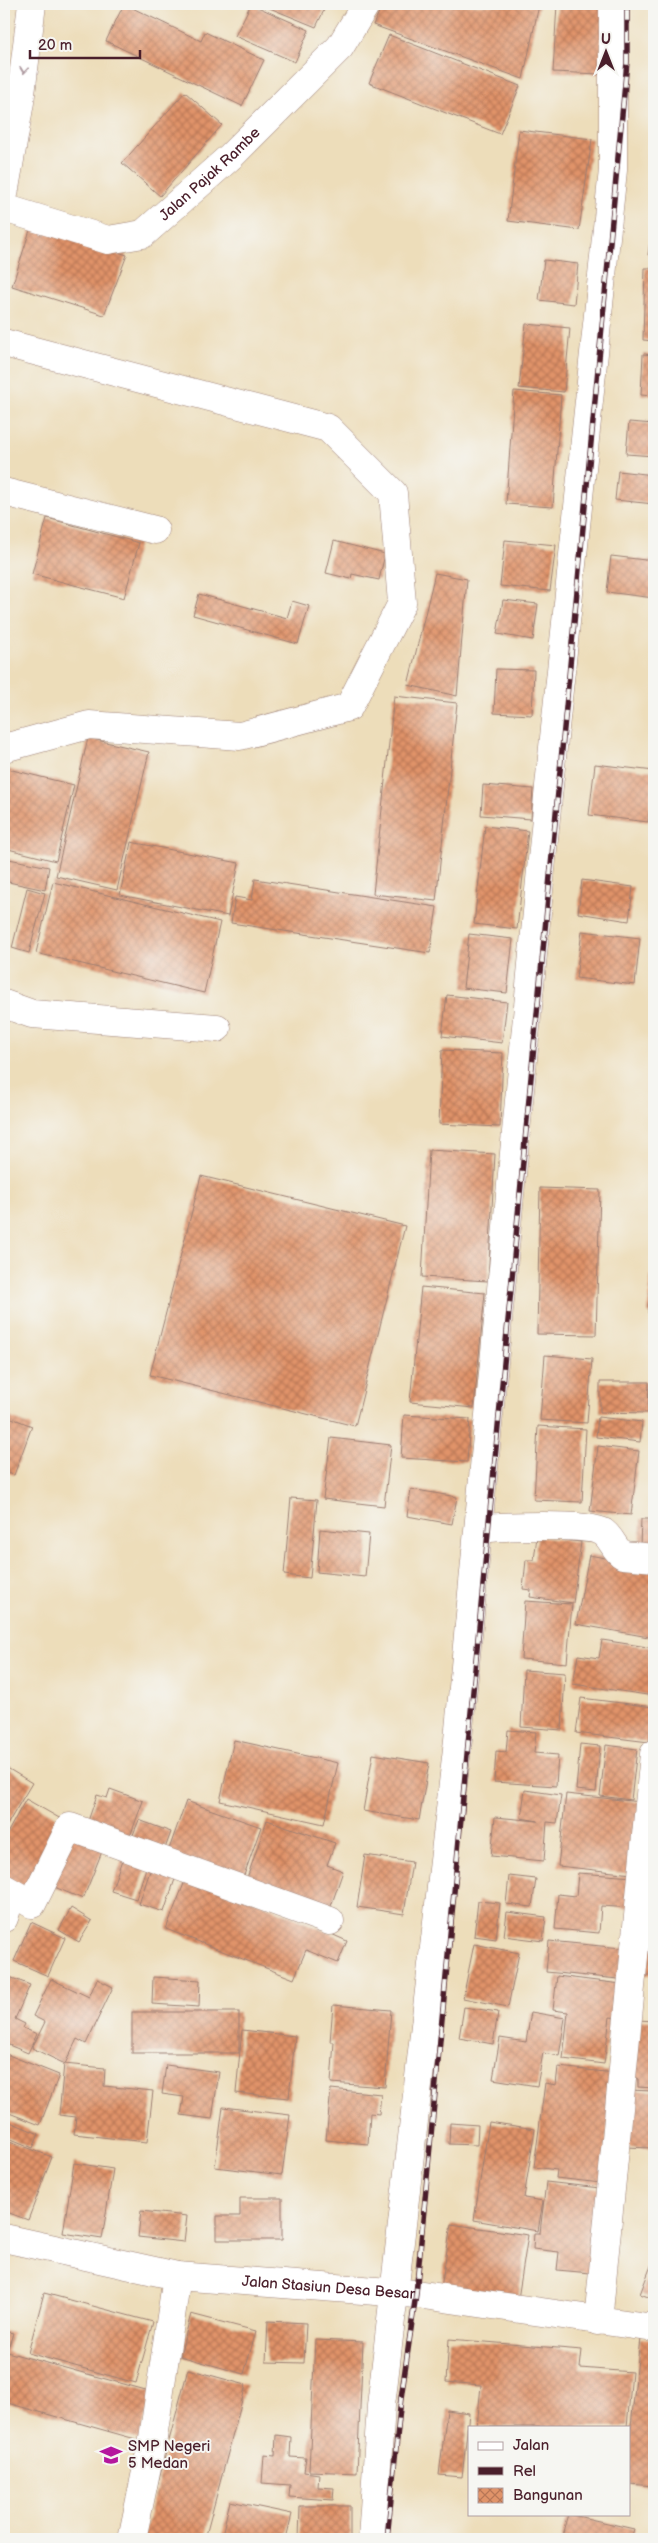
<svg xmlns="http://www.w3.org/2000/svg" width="658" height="2543" font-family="'Balsamiq Sans',sans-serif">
<defs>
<pattern id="building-cross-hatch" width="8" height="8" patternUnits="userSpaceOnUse" patternTransform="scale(1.25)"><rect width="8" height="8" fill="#e09369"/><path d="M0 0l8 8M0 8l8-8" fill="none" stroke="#b87757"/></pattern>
</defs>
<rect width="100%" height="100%" fill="#f6f6f2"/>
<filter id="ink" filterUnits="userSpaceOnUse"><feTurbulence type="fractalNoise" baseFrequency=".02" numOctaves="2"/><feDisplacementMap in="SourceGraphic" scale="10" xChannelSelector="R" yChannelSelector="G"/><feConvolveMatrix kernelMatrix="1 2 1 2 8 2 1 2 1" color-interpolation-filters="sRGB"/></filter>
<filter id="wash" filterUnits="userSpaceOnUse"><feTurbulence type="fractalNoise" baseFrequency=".0096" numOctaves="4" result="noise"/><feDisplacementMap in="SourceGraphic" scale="20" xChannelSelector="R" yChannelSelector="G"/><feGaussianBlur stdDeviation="1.12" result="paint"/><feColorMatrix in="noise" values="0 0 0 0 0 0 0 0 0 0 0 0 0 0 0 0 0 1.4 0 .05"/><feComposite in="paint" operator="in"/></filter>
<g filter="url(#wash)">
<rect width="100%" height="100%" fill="#edddba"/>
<g id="blocks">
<g fill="url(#building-cross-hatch)">
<polygon points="124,4 201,41 205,32 264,60 242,106 106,41"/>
<polygon points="251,4 309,30 295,62 235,36"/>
<polygon points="260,4 327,4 316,27"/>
<polygon points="383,4 539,5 523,79 373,25"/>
<polygon points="557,4 603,4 600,74 553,72"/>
<polygon points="389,35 520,86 500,134 369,83"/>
<polygon points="185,92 222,125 160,196 122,163"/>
<polygon points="519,130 592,139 579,230 508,221"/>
<polygon points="653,219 654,219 654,256 648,255"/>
<polygon points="32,224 127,255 104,315 12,286"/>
<polygon points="544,260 578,264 574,304 539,300"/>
<polygon points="645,268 654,268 654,341 643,340"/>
<polygon points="526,324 570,328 564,392 519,388"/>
<polygon points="643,354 654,355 654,396 641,395"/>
<polygon points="514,391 561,395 553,507 506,504"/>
<polygon points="629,422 654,424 654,456 626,454"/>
<polygon points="618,471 654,475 654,504 615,500"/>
<polygon points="47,518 139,543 124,598 32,574"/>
<polygon points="505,540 556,545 550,591 500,586"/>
<polygon points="334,541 385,554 379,580 352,574 351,579 326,573"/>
<polygon points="611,556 654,561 654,598 607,592"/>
<polygon points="435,573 467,579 457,696 408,685"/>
<polygon points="199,594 287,618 292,601 309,606 298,644 193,615"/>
<polygon points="503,600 538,604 533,640 497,634"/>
<polygon points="496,669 534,670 532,715 494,713"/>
<polygon points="394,696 457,703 436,901 373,894"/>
<polygon points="88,738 149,752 117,890 56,876"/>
<polygon points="595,764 654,771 648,822 589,815"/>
<polygon points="4,768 74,785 56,861 4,848"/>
<polygon points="483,785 533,789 531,819 481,815"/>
<polygon points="485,826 528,831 517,929 474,924"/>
<polygon points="131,842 239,863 228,916 120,895"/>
<polygon points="4,858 49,867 45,890 4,881"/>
<polygon points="255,879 437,907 430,953 231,923 235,897 252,900"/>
<polygon points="582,880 633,887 629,921 578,913"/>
<polygon points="53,882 220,922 204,993 36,953"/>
<polygon points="27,888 45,893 29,953 12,948"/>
<polygon points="582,931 640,938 635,985 576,978"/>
<polygon points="469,934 513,939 507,993 463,988"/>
<polygon points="447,995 507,1002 502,1043 442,1036"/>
<polygon points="442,1050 503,1053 500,1127 439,1124"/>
<polygon points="429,1150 495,1154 488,1281 422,1277"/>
<polygon points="201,1176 405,1226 355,1426 150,1375"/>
<polygon points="540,1188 600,1190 596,1335 537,1334"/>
<polygon points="651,1272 654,1273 654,1314 648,1313"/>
<polygon points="421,1287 485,1293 474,1408 410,1402"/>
<polygon points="545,1355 592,1359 587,1423 540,1420"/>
<polygon points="600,1382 649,1382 648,1413 600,1412"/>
<polygon points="4,1415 32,1426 14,1475 4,1472"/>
<polygon points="404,1415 470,1419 467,1462 401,1458"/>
<polygon points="598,1417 642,1422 640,1442 596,1437"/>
<polygon points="538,1426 586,1429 582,1502 534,1500"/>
<polygon points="331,1438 391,1445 384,1506 323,1499"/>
<polygon points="598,1446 639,1451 631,1515 590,1511"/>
<polygon points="411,1489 457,1497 452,1524 407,1516"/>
<polygon points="291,1498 317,1500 310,1578 284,1575"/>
<polygon points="641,1519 654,1519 654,1548 640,1547"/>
<polygon points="320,1529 369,1534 365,1577 317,1572"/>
<polygon points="537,1537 581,1542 573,1603 530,1597 531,1590 523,1589 526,1560 534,1560"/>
<polygon points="589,1555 654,1567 654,1638 576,1624"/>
<polygon points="525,1601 572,1604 567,1663 521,1659"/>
<polygon points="602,1640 654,1648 654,1696 573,1684 578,1655 599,1658"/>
<polygon points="524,1670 565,1673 562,1730 521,1727"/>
<polygon points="581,1698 654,1707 649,1742 576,1733"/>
<polygon points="508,1730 536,1732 534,1753 558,1755 556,1786 494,1782 496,1751 506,1752"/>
<polygon points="234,1740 338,1763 324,1824 220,1801"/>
<polygon points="580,1744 600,1746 596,1792 576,1790"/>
<polygon points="606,1745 637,1749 631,1800 600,1796"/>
<polygon points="373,1754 429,1763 419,1820 363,1811"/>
<polygon points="4,1766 32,1783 4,1830"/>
<polygon points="110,1789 143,1801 129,1839 87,1824 97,1795 107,1798"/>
<polygon points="525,1790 561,1795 557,1823 547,1822 544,1861 491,1856 495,1817 538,1821 521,1818"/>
<polygon points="566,1794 640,1802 632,1874 558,1866"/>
<polygon points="26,1799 68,1823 30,1891 4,1877 4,1839"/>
<polygon points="186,1801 261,1827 241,1884 166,1858"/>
<polygon points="139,1820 171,1832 163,1854 130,1842"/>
<polygon points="267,1820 335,1843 327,1865 343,1871 329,1912 245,1884"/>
<polygon points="74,1831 105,1844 83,1899 52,1886"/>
<polygon points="365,1855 412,1862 404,1914 357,1907"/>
<polygon points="123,1857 147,1865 136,1899 111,1891"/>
<polygon points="152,1865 177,1873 164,1912 139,1904"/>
<polygon points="189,1871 347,1941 338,1963 306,1950 294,1979 166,1929"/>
<polygon points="578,1873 634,1877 632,1908 601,1906 599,1933 555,1929 558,1894 576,1896"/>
<polygon points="509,1876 536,1879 532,1907 506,1904"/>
<polygon points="478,1901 500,1903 496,1939 474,1936"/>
<polygon points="71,1908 92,1921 79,1942 59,1930"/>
<polygon points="507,1912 546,1917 543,1941 504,1936"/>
<polygon points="31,1922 65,1938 48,1976 14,1961"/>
<polygon points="649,1931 654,1931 654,1975 645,1975"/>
<polygon points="549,1941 632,1949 629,1980 546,1972"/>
<polygon points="474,1944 519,1953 508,2007 463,1998"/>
<polygon points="7,1976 30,1985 15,2019 25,2024 23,2028 37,2034 28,2053 4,2043 4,1984"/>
<polygon points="557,1976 621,1984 617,2018 610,2017 604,2064 563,2059 568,2012 553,2010"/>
<polygon points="153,1977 200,1980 199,2007 152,2004"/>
<polygon points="51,1979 89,1997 97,1979 113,1987 86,2044 77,2039 65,2064 32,2048 45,2022 33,2016"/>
<polygon points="333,2005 391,2010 385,2087 331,2083 334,2042 330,2042"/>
<polygon points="464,2007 498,2012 493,2044 459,2038"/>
<rect x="132" y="2012" width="107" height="41"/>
<polygon points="531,2012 565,2018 559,2056 543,2053 537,2086 493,2079 500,2038 526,2042"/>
<polygon points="638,2020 654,2021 654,2088 638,2087 638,2079 634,2078"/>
<polygon points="242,2030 295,2036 289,2098 236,2093"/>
<polygon points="6,2054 59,2075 40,2125 4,2111 4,2061"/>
<polygon points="64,2064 105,2068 104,2086 153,2091 147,2142 74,2134 76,2117 59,2115"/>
<polygon points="166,2065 219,2072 212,2119 181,2115 184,2097 162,2094"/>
<polygon points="558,2067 615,2073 601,2183 556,2178 557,2170 534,2167 545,2083 556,2085"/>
<polygon points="331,2089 381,2094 379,2114 370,2113 368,2144 326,2140"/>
<polygon points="627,2090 654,2091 654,2148 623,2147"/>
<polygon points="223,2107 290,2115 282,2175 215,2167"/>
<polygon points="8,2121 39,2134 33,2148 4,2136"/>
<polygon points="489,2122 535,2129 524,2198 543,2201 538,2231 474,2220"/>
<polygon points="450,2123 478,2125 477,2145 449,2144"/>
<polygon points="7,2140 52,2157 28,2220 4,2211 4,2148"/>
<polygon points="74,2163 113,2169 102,2239 63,2233"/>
<polygon points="546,2182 600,2188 591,2273 557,2270 559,2252 533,2249 534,2233 540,2233"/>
<polygon points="240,2198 282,2198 282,2240 217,2240 217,2216 240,2216"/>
<polygon points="141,2211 187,2216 184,2242 138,2237"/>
<polygon points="451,2224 528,2235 518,2299 441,2288"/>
<polygon points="654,2258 654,2299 640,2294"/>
<polygon points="44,2293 153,2322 136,2383 28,2353"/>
<polygon points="191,2314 256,2331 244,2374 180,2356"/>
<polygon points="268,2321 306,2323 304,2363 266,2362"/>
<polygon points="4,2331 13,2333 7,2352 153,2392 139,2440 4,2402"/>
<polygon points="640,2338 654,2339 654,2486 629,2484 629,2446"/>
<polygon points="449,2339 582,2350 580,2368 632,2372 627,2427 477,2427 481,2385 446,2382"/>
<polygon points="315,2340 363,2342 357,2473 309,2471"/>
<polygon points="188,2369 246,2385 205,2539 143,2539"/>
<polygon points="447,2410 469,2413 462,2477 439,2475"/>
<polygon points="276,2435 291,2437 290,2457 306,2458 304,2472 319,2474 318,2487 334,2488 333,2500 289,2497 290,2485 262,2483 264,2455 275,2456"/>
<polygon points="230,2501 292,2514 286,2539 221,2539"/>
<polygon points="300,2506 350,2506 350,2539 299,2539"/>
<polygon points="568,2514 634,2529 631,2539 561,2539"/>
</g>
</g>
</g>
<g filter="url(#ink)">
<use href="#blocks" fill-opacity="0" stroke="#9c7e72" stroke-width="1"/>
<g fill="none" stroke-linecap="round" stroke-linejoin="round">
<g stroke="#9c7e72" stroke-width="29">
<g id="minor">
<path id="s1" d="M4 208 108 240 143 234 231 156 340 47 366 4"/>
<polyline points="4,343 328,428 393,493 402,603 349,707 240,736 89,725 4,748"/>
<polyline points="4,492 155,530"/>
<polyline points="4,1004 32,1014 217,1028"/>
<path d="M480 1529C501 1526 587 1523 603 1532 612 1538 614 1550 623 1555L654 1558"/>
<polyline points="4,1888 32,1904 70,1827 330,1921"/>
<polyline points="4,1918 12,1893"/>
<path id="s2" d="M4 2238 177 2276 416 2294 654 2328"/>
<polyline points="598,2321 654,1754"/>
<polyline points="132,2539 153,2438 177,2276"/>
<polyline points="372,2539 381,2406 458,1740 549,786 613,170 613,4"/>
</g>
</g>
<g stroke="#9c7e72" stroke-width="29">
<polyline id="highway" points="4,194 20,102 32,4"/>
</g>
<use href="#minor" stroke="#fff" stroke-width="28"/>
<use href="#highway" stroke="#fff" stroke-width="28"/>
<g stroke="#4a1f2b" stroke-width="5.5">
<polyline id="rail" points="387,2539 401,2398 416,2294 627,62 627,4"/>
</g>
<use href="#rail" stroke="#f6f6f2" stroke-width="4" stroke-dasharray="11" stroke-linecap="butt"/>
</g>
<defs><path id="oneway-chevron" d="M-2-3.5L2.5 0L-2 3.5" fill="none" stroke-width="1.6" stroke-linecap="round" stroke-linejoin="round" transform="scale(1.25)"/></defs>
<use stroke="#ae9aa0" href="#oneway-chevron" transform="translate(24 70) rotate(97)"/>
</g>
<defs>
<g id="school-bare" transform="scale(1.725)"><path d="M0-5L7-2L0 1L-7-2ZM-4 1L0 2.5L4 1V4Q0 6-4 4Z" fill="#b5179e" stroke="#f6f6f2" stroke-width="2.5" paint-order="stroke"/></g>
</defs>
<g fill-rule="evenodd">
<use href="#school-bare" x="111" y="2455"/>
</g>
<g text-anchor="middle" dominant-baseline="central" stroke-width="4" stroke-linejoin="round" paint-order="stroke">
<g font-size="15" fill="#4a1f2b" stroke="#f6f6f2">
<text stroke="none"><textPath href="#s1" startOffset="234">Jalan Pajak Rambe</textPath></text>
<text stroke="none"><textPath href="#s2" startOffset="329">Jalan Stasiun Desa Besar</textPath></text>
</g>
<g font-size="15" fill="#4a1f2b" stroke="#f6f6f2" text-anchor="start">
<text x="128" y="2446">SMP Negeri<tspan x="128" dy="17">5 Medan</tspan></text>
</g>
</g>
<rect width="658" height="2543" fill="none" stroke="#f6f6f2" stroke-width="20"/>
<rect x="468" y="2426" width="162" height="90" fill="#f6f6f2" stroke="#b1a0a2"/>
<rect x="478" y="2442" width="25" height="8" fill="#ffffff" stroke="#b1a0a2"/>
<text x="513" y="2450" font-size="15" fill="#4a1f2b">Jalan</text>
<rect x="478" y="2467" width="25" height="8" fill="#4a1f2b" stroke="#b1a0a2"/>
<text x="513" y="2476" font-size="15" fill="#4a1f2b">Rel</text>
<rect x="478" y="2488" width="25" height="15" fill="url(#building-cross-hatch)" stroke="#b1a0a2"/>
<text x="513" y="2500" font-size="15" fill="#4a1f2b">Bangunan</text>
<g transform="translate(606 52)" stroke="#f6f6f2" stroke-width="4" paint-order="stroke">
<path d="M0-4L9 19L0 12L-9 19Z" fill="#4a1f2b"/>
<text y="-8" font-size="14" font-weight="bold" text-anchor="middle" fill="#4a1f2b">U</text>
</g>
<path d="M30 50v8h110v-8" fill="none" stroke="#4a1f2b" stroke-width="2.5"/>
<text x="38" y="50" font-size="15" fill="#4a1f2b" stroke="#f6f6f2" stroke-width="4" paint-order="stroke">20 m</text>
</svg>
